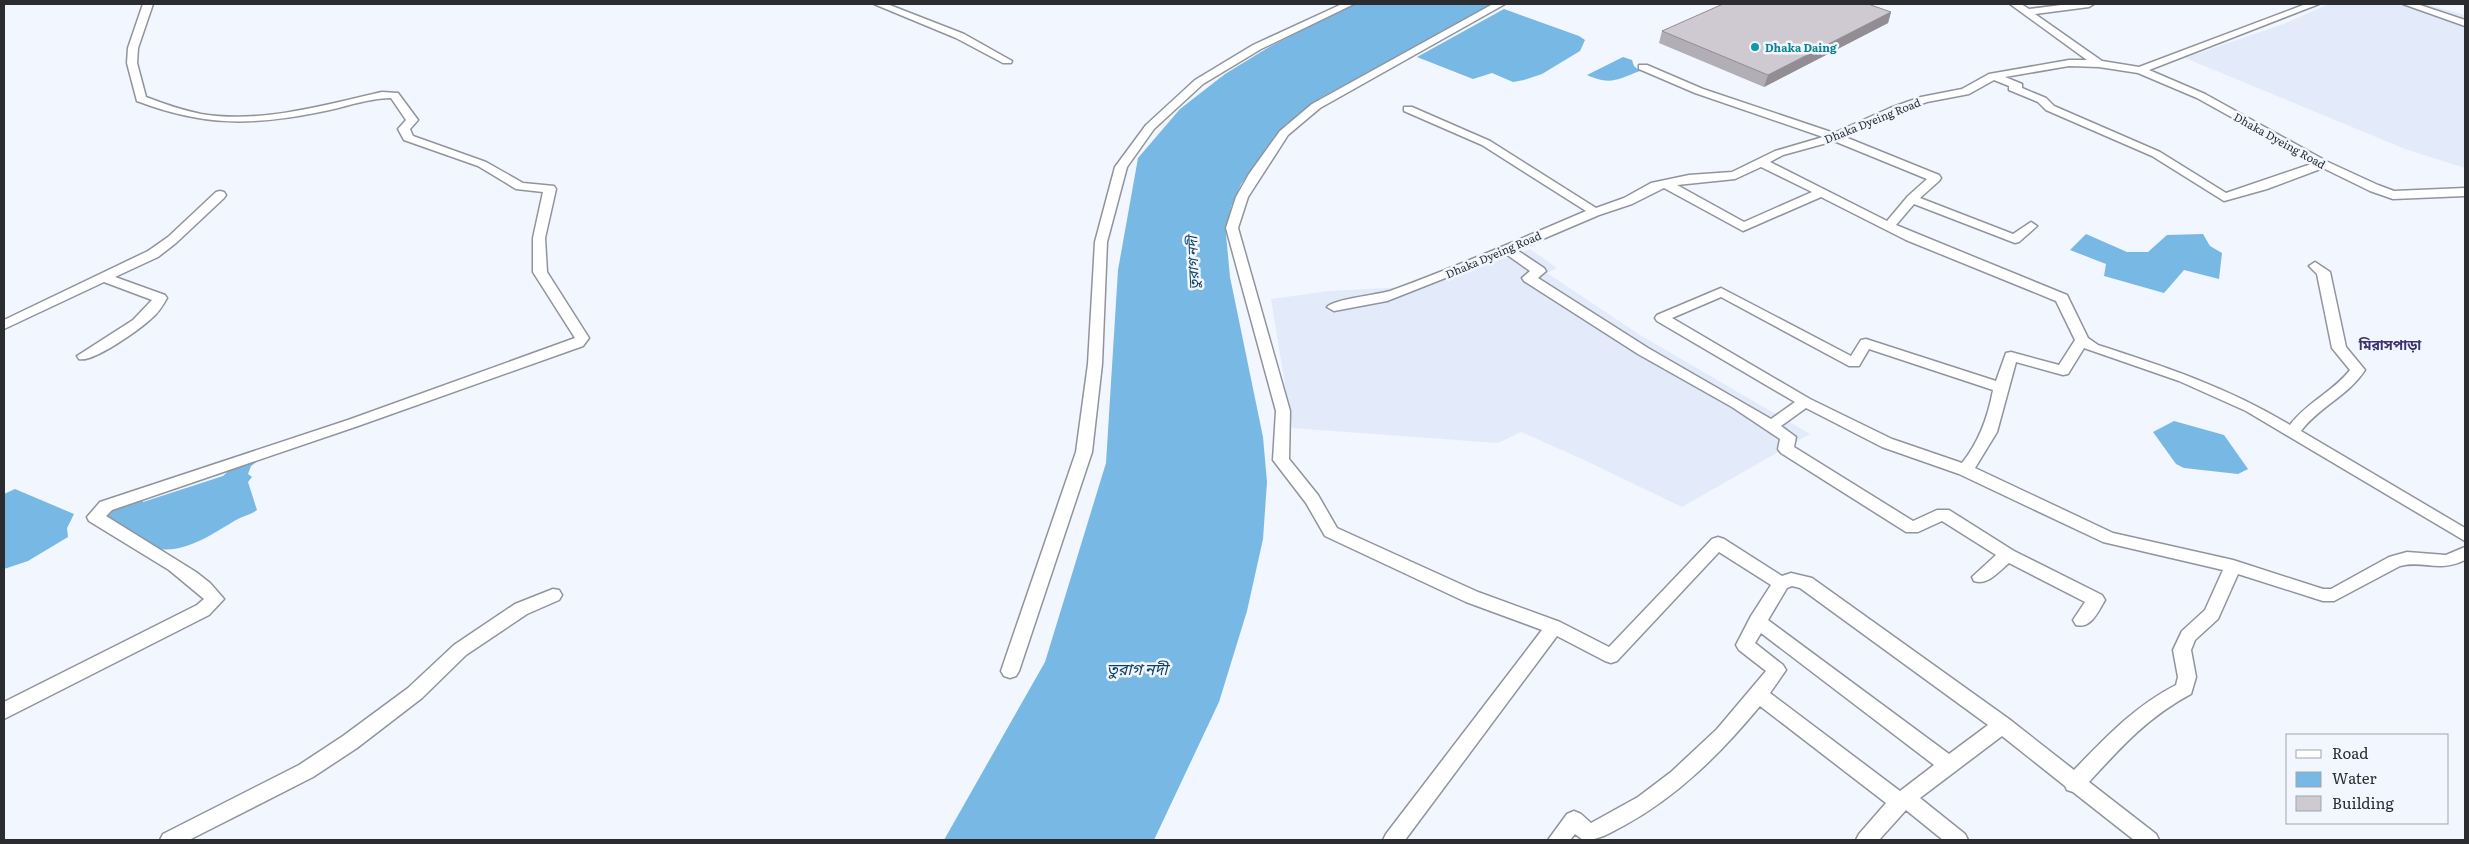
<svg xmlns="http://www.w3.org/2000/svg" width="2469" height="844" font-family="Literata,'Noto Sans Bengali',serif">
<rect width="100%" height="100%" fill="#f1f6ff"/>
<g fill="#e3ebfa">
<polygon points="2329,4 2426,4 2465,15 2465,168 2405,149 2185,58 2286,23"/>
<polygon points="1530,249 1557,268 1547,273 1640,335 1810,434 1682,507 1582,459 1521,432 1498,443 1292,428 1271,299 1329,291 1428,286"/>
</g>
<g fill="#78b8e5">
<polygon points="1353,4 1494,4 1322,97 1286,124 1241,184 1231,207 1226,234 1230,277 1263,437 1267,482 1263,539 1247,611 1219,702 1154,840 944,840 1045,662 1106,463 1118,270 1138,158 1180,109 1225,74 1269,47"/>
<polygon points="1504,9 1579,36 1585,40 1580,51 1542,74 1524,80 1513,82 1492,73 1473,79 1417,57"/>
<path d="M1623 57 1632 60 1634 66 1640 71C1618 79 1611 86 1587 75Z"/>
<polygon points="2086,234 2127,252 2148,252 2167,235 2203,234 2210,246 2222,253 2219,279 2184,270 2164,293 2104,276 2106,264 2070,250"/>
<polygon points="2174,421 2224,435 2248,469 2238,474 2184,468 2176,464 2153,432"/>
<path d="M259 460 251 466 248 474 252 477 248 482 257 510C251 515 243 516 236 520 214 533 186 553 159 549L107 517 116 506 142 497 143 502 223 476 235 465Z"/>
<polygon points="15,489 74,514 67,528 68,537 28,561 4,569 4,494"/>
</g>
<g fill="none" stroke-linecap="round" stroke-linejoin="round">
<g stroke="#90949c" stroke-width="3">
<g id="minor">
<path d="M143 4H153L138 48 137 63 146 97C164 104 182 110 201 114 261 124 324 105 382 92L398 93 418 120 410 129 413 136 486 162 523 183 554 186 556 189 545 238 547 272 589 338 583 346 358 426 112 510 106 516 196 572 210 583 224 599 209 615 4 719V702L197 605 204 599 169 570 89 521 87 517 100 502 348 420 575 338 533 272V238L543 192 516 189 478 166 404 140 398 129 406 120 391 98C367 98 343 108 320 112 251 126 203 126 137 101L127 63 128 48Z"/>
<polygon points="874,4 887,4 964,34 1012,61 1011,63 1003,63 956,38"/>
<polygon points="1342,4 1354,4 1261,49 1203,84 1154,129 1127,167 1107,242 1102,364 1092,452 1019,671 1016,676 1010,678 1004,676 1001,671 1076,452 1088,364 1095,242 1115,167 1146,125 1195,80 1253,45"/>
<path d="M1493 4H1505L1320 108 1288 135 1248 197 1238 228 1290 411 1289 459 1318 495 1337 528 1478 592 1560 622 1609 647 1712 539 1718 537 1724 539 1782 576 1791 573 1812 578 2009 719 2074 770C2106 737 2135 706 2176 685L2178 677 2173 650 2182 631 2205 610 2223 570 2103 542 1959 474 1882 447 1806 408 1781 426 1796 437 1794 447 1913 521 1937 510H1949L2014 551 2102 595 2105 600C2098 612 2091 629 2076 625L2073 620 2085 602 2009 563C1999 571 1988 586 1974 581L1972 577 1996 555 1942 521 1918 532H1906L1781 453 1778 449 1780 439 1732 407 1638 354 1524 281 1522 278 1530 271 1506 254 1387 301 1334 311 1327 307C1334 299 1377 295 1390 291 1456 267 1521 239 1586 211L1482 145 1404 111V107H1412L1490 141 1596 208 1624 198 1651 183 1689 175 1732 172 1775 151 1823 137 1695 93 1639 69V65H1647L1703 89 1834 133 1890 108 1921 97 1962 89 1989 74 2069 60H2087L2010 4H2021L2029 9 2069 4H2094L2089 7 2035 14 2102 61 2139 67 2306 4H2319L2149 70 2205 94 2328 162 2378 185 2394 191 2465 188V196L2393 199 2370 191 2323 168 2267 189 2224 201 2152 156 2046 110 2038 102 2009 90V86L1994 80 1969 94 1927 102 1898 112 1845 137 1939 175 1941 178 1939 181 1920 198 2013 234 2031 222 2037 226 2019 242 2015 243 1914 204 1896 225 2067 295 2088 338 2098 345C2166 367 2229 388 2290 425 2307 402 2333 392 2350 370L2332 348 2317 274 2309 266 2315 262 2330 272 2346 347 2365 370C2348 396 2319 407 2301 431L2465 528V541L2246 411 2179 381 2084 348 2068 374 2063 375 2016 362 1997 432 1975 468 2113 533 2233 560 2323 589H2331L2389 557 2407 552 2446 555 2465 547V560C2438 573 2425 560 2400 566L2334 601H2323L2238 574 2218 619 2195 640 2191 650 2196 677 2191 694C2148 717 2121 747 2089 782L2156 834 2159 840H2134L2073 792 2067 790 2065 786 2002 736 1920 798 1965 834 1968 840H1943L1906 810 1879 840H1856L1859 834 1886 803 1760 706C1721 753 1678 796 1625 825 1609 833 1601 840 1583 840L1575 834 1570 840H1548L1567 814 1574 811 1581 814 1591 823 1638 797 1671 772 1717 729 1766 671 1739 650 1736 645 1751 616 1771 585 1719 552 1617 661 1611 663 1605 661 1557 636 1405 840H1383L1386 834 1542 630 1466 602 1325 536 1306 503 1273 460 1276 411 1226 228 1236 197 1249 174 1280 131 1312 104ZM2069 66 2099 67 2138 73 2197 98 2314 163 2226 193 2160 152 2054 106 2046 98 2022 88V84L2005 77ZM1834 141 1927 179 1908 196 1887 221 1770 162 1783 155ZM1761 167 1812 192 1744 222 1677 185 1735 179ZM1664 188 1743 231 1821 197 1906 240 2056 301 2075 340 2059 365 2011 352 2006 353 1996 381 1866 339 1861 340 1851 356 1721 288 1657 315 1655 318 1657 321 1795 402 1771 419 1648 348 1538 278 1546 271 1544 268 1517 250 1599 215 1632 204ZM1721 297 1849 366H1859L1869 349 1993 390C1988 417 1979 442 1962 463L1892 439 1810 399 1672 318ZM1792 586 1800 588 1988 725 1949 754 1768 620 1787 588ZM1761 633 1934 765 1900 791 1770 693 1786 670 1783 665 1755 643Z"/>
<polygon points="2403,4 2417,4 2465,20 2465,26"/>
<path d="M220 191 224 192 226 195 224 198 176 243 158 257 115 277 165 295 167 298C163 305 159 312 153 317 142 328 93 363 79 359L77 356 133 320 152 300 104 282 4 329V320L148 251 168 237 216 192Z"/>
<polygon points="553,589 559,590 562,595 559,600 527,614 466,655 422,698 357,748 313,777 189,840 160,840 163,834 299,765 343,736 408,688 454,645 515,604"/>
</g>
</g>
<use href="#minor" fill="#fff" fill-rule="evenodd"/>
</g>
<polygon fill="#b2aeb5" points="1891,12 1888,23 1764,87 1659,43 1662,31"/>
<polygon fill="#918d93" points="1891,12 1888,23 1764,87 1768,75"/>
<polygon fill="#cfcad2" stroke="#918d93" points="1723,4 1868,4 1891,12 1768,75 1662,31"/>
<circle fill="#0f9aa8" stroke="#f1f6ff" stroke-width="2" cx="1755" cy="47" r="5"/>
<g text-anchor="middle" dominant-baseline="central" stroke-width="5" stroke-linejoin="round" paint-order="stroke">
<g font-size="11" font-weight="bold" fill="#0d838f" stroke="#f1f6ff" text-anchor="start">
<text x="1765" y="47">Dhaka Daing</text>
</g>
<g font-size="11" fill="#2a2c2f" stroke="#f1f6ff">
<text transform="translate(1872 120) rotate(-22)">Dhaka Dyeing Road</text>
<text transform="translate(2280 140) rotate(29)">Dhaka Dyeing Road</text>
<text transform="translate(1493 254) rotate(-23)">Dhaka Dyeing Road</text>
</g>
<g font-size="14" font-style="italic" fill="#0f4160" stroke="#f1f6ff">
<text transform="translate(1192 263) rotate(-92)">তুরাগ নদী</text>
</g>
<g font-size="14" font-weight="bold" fill="#3d326e" stroke="#f1f6ff">
<text x="2390" y="344">মিরাসপাড়া</text>
</g>
<g font-size="16" font-style="italic" fill="#0f4160" stroke="#f1f6ff">
<text x="1137" y="668">তুরাগ নদী</text>
</g>
</g>
<rect width="2469" height="844" fill="none" stroke="#2a2c2f" stroke-width="10"/>
<rect x="2286" y="734" width="162" height="90" fill="#f1f6ff" stroke="#a1a5ac"/>
<rect x="2296" y="750" width="25" height="8" fill="#ffffff" stroke="#a1a5ac"/>
<text x="2332" y="759" font-size="15" fill="#2a2c2f">Road</text>
<rect x="2296" y="772" width="25" height="15" fill="#78b8e5" stroke="#a1a5ac"/>
<text x="2332" y="784" font-size="15" fill="#2a2c2f">Water</text>
<rect x="2296" y="796" width="25" height="15" fill="#cfcad2" stroke="#a1a5ac"/>
<text x="2332" y="809" font-size="15" fill="#2a2c2f">Building</text>
</svg>
